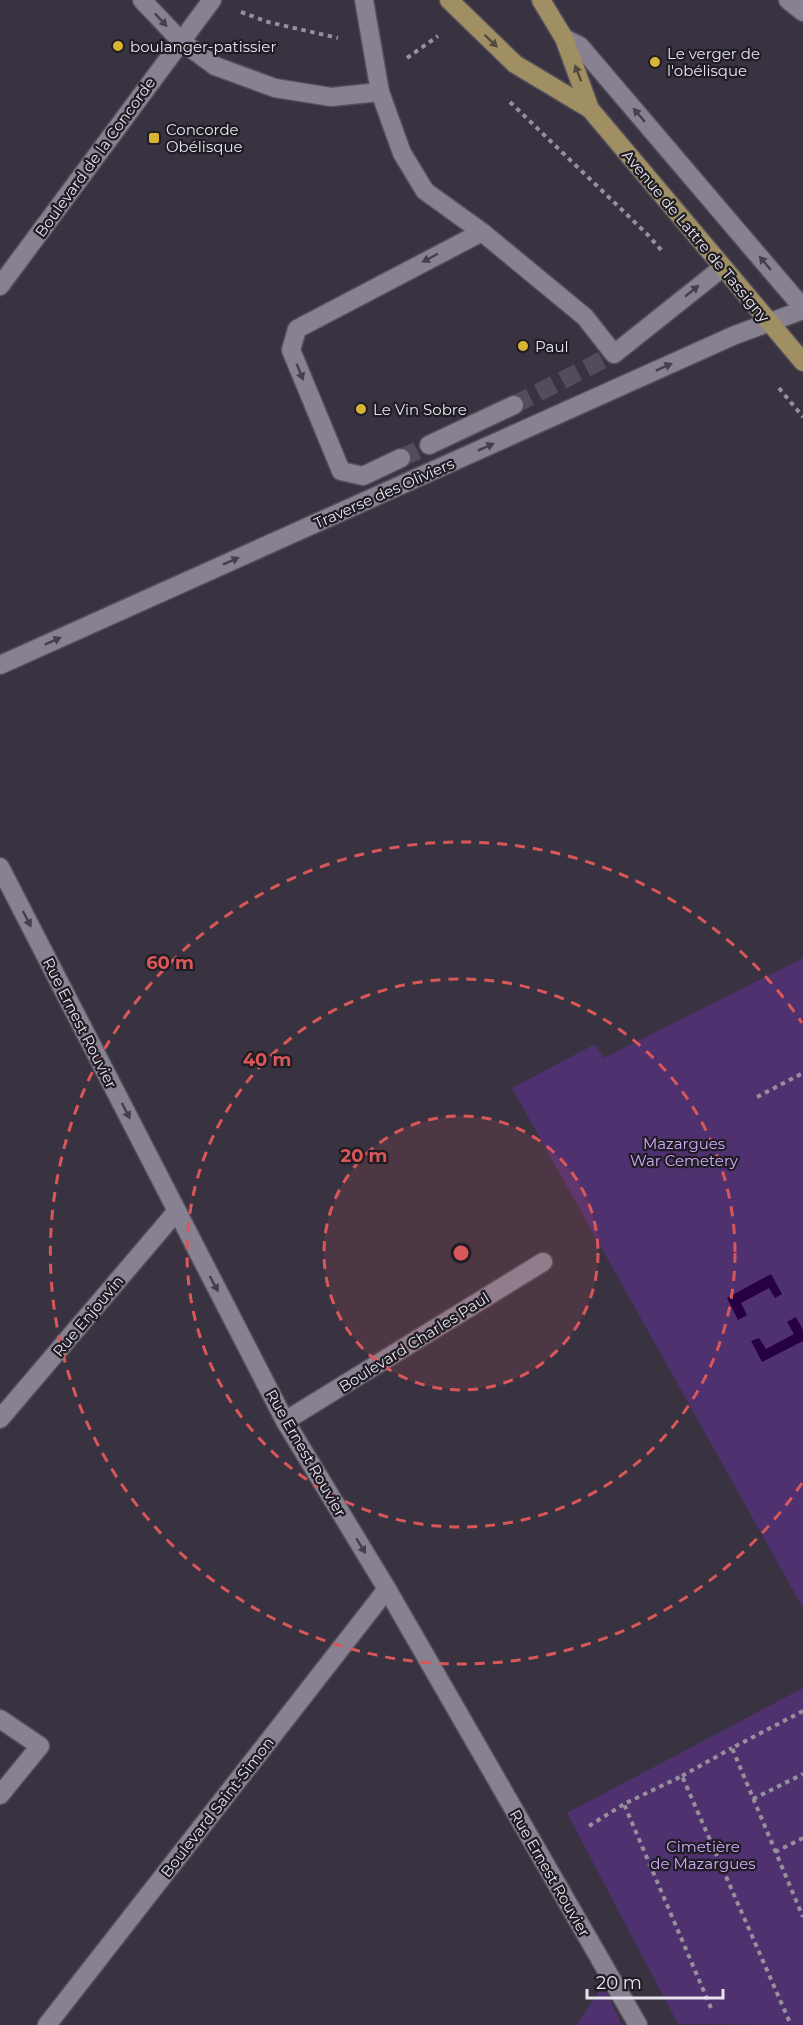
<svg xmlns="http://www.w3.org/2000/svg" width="803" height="2025" font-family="Montserrat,sans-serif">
<rect width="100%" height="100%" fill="#393341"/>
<g fill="#4f316f">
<polygon points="803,958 803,1608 512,1088 595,1044 604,1058"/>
<polygon points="803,1688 803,2025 678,2024 567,1813"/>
<polygon points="603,1986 622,2025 576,2025"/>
</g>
<g fill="#270044">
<polygon points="771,1274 782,1294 775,1298 769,1288 741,1303 747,1315 738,1320 727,1298"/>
<polygon points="796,1317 803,1330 803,1341 762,1362 751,1341 759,1338 766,1349 794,1334 787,1322"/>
</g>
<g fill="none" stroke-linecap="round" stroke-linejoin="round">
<g stroke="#534d5b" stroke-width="18" stroke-dasharray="18 9" stroke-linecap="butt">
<polyline points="514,405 614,354"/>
<polyline points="401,458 429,445"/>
</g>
<g stroke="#544f5b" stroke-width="21">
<g id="minor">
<polyline points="142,0 181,41 215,66 275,88 331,97 380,92"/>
<polyline points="364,0 380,92 402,153 425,191 482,232 585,317 614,354 722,268"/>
<polyline points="788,0 803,12"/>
<polyline points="564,38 580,46 803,308"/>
<polyline points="0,286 212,0"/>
<polyline points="429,445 514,405"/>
<polyline points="401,458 363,476 341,471 291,350 297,329 482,232"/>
<polyline points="0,665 735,335 803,310"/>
<polyline points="0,867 285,1421 387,1589 638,2025"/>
<polyline points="0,1419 176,1212"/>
<polyline points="285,1421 543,1262"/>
<polyline points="0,1719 40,1746 0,1795"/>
<polyline points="47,2025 387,1589"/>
</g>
</g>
<g stroke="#544f5b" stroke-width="21">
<g id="major">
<polyline points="449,0 515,64 590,109 803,362"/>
<polyline points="541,0 564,38 590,109"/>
</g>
</g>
<g stroke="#95909c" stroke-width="4" stroke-dasharray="4.5 4.5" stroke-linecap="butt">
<polyline points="241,12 268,22 338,38"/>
<polyline points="407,58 438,36"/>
<polyline points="510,102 647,234 663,252"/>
<polyline points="779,388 803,417"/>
<polyline points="757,1097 803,1073"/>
<polyline points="803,1711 732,1748 803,1917"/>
<polyline points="682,1776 732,1748"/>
<polyline points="753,1799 803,1774"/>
<polyline points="589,1826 624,1804"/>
<polyline points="775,1852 803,1838"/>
<polyline points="711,2008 624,1804 682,1776 791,2025"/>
</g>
<use href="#minor" stroke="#888192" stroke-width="18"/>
<use href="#major" stroke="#a18f64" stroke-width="18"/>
</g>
<defs><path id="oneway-solid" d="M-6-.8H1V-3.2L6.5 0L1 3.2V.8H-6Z" transform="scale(1.5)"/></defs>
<g fill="#443f4a">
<use href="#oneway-solid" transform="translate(161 20) rotate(47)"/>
<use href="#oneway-solid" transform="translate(639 115) rotate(-130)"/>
<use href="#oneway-solid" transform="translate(430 258) rotate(152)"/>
<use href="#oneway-solid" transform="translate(765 263) rotate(-130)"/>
<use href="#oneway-solid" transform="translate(692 291) rotate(-39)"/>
<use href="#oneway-solid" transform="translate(664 367) rotate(-24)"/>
<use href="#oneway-solid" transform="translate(300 372) rotate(68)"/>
<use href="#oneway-solid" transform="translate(486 447) rotate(-24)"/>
<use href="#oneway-solid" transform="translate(231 561) rotate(-24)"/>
<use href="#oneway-solid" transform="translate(53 641) rotate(-24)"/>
<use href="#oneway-solid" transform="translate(27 919) rotate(63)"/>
<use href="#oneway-solid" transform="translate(126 1111) rotate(63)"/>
<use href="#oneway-solid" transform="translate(214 1284) rotate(62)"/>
<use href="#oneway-solid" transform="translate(361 1546) rotate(59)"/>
</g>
<g fill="#534a3d">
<use href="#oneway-solid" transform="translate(491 41) rotate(44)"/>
<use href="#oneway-solid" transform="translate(578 73) rotate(-111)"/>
</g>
<circle cx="461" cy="1253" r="137" fill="#da5759" fill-opacity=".12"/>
<g fill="none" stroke="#da5759" stroke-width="3" stroke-dasharray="10 8">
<circle cx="461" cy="1253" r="137"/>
<circle cx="461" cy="1253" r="274"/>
<path d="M802 1483A411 411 0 1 1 802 1023"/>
</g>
<g fill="#d8b434" stroke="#1f1c23" stroke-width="2">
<circle cx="118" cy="46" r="6"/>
<circle cx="655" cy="62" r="6"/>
<rect x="148" y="132" width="12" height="12" rx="3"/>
<circle cx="523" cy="346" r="6"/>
<circle cx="361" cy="409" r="6"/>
</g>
<g text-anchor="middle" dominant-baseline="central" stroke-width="4.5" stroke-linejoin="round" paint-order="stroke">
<g font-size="15" fill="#e7e3ed" stroke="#1f1c23" text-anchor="start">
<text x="130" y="46">boulanger-patissier</text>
<text x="667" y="53">Le verger de<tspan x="667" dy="17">l'obélisque</tspan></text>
<text x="166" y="129">Concorde<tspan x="166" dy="17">Obélisque</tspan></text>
<text x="535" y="346">Paul</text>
<text x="373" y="409">Le Vin Sobre</text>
</g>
<g font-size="15" fill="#e7e3ed" stroke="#1f1c23">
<text transform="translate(95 157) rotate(-54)">Boulevard de la Concorde</text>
<text transform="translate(696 236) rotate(50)">Avenue de Lattre de Tassigny</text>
<text transform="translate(384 493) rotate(-24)">Traverse des Oliviers</text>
<text transform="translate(80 1023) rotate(63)">Rue Ernest Rouvier</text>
<text transform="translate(88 1316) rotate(-50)">Rue Enjouvin</text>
<text transform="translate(414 1342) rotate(-32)">Boulevard Charles Paul</text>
<text transform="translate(306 1453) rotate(60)">Rue Ernest Rouvier</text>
<text transform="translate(217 1807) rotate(-52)">Boulevard Saint-Simon</text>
<text transform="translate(550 1873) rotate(60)">Rue Ernest Rouvier</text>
</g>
<g font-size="15" fill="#cfacfc" stroke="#1f1c23">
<text x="684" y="1143">Mazargues<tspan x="684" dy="17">War Cemetery</tspan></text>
<text x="703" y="1846">Cimetière<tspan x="703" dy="17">de Mazargues</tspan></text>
</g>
</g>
<circle cx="461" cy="1253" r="9" fill="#da5759" stroke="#1f1c23" stroke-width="3"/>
<g font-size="18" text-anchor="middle" font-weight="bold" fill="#da5759" stroke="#1f1c23" stroke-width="4.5" stroke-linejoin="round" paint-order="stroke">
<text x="170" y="969">60 m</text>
<text x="267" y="1066">40 m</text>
<text x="364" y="1162">20 m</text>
</g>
<path d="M587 1989v9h136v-9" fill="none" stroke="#e7e3ed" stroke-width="3"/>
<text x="596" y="1989" font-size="18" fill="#e7e3ed" stroke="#1f1c23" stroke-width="4.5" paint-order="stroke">20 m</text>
</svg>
